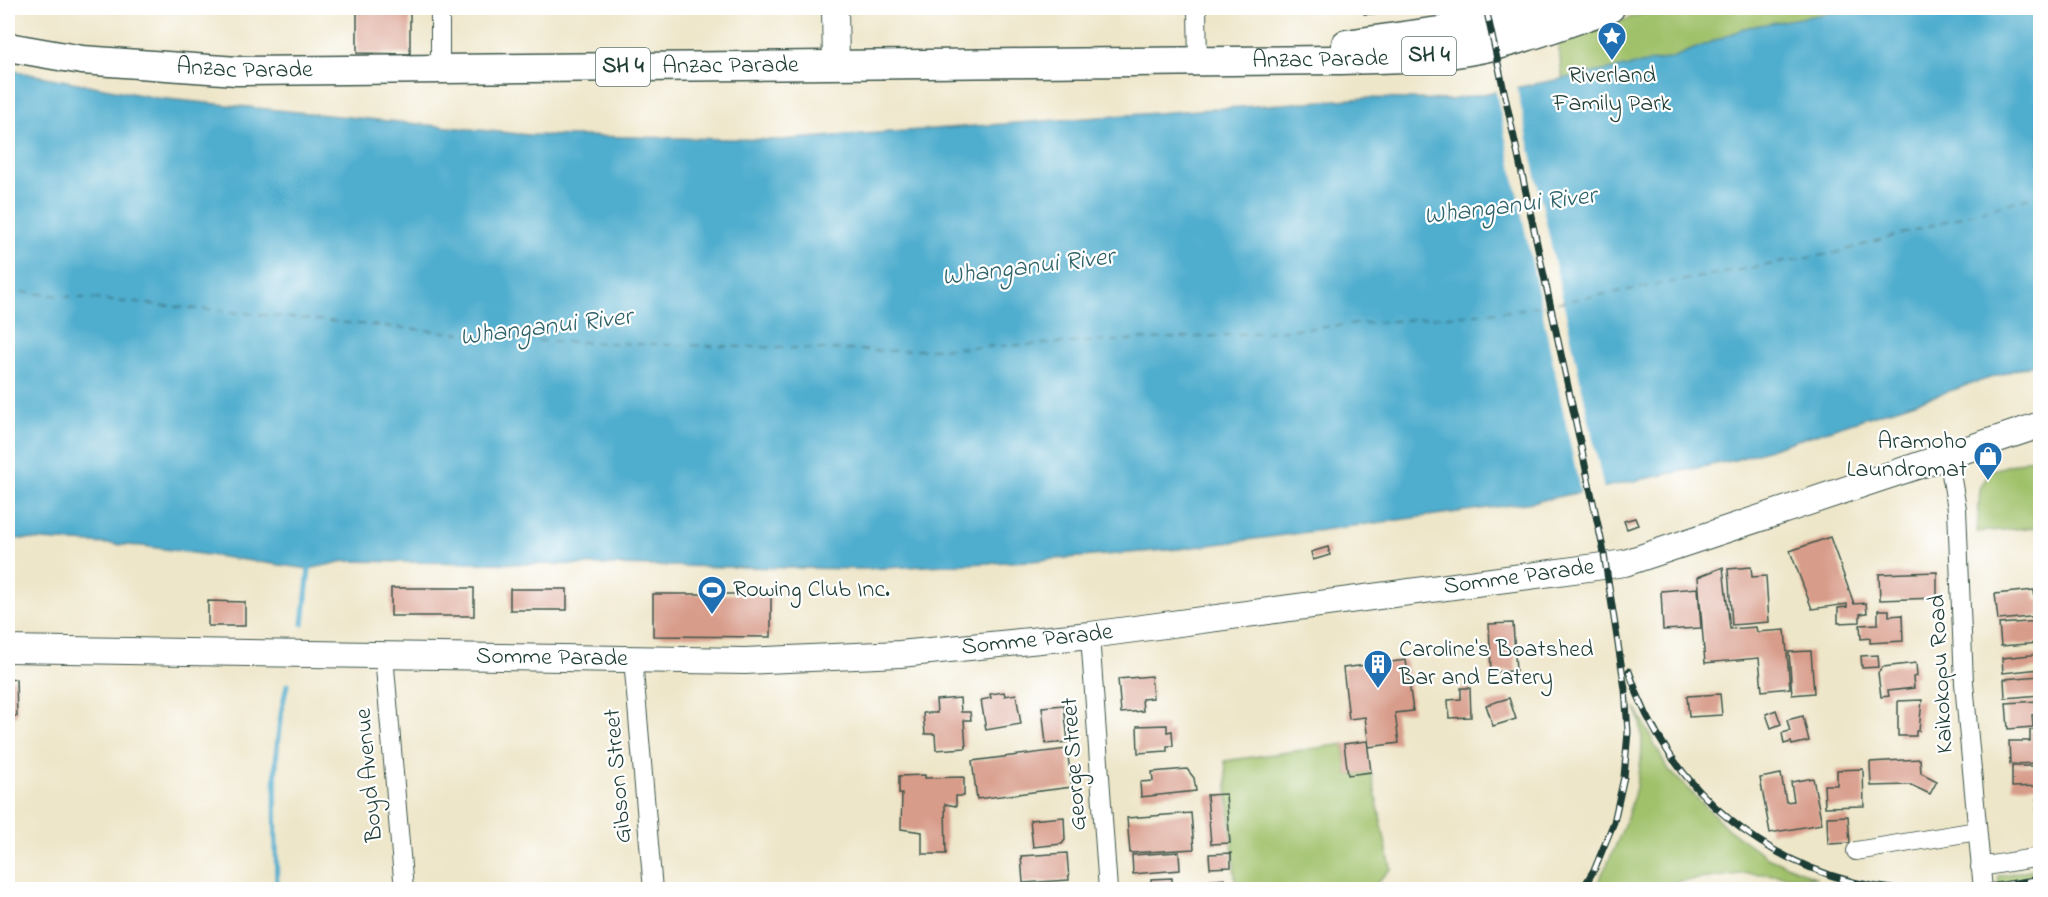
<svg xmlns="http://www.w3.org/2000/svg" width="2048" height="897" font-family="'Indie Flower',sans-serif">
<rect width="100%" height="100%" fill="#fff"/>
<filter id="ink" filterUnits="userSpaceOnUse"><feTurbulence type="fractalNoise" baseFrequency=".0167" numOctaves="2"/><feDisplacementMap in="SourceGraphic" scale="12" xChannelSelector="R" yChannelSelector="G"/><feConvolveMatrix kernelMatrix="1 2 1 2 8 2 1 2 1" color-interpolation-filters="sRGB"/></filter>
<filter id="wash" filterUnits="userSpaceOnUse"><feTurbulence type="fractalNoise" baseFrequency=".008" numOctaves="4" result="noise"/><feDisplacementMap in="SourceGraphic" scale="24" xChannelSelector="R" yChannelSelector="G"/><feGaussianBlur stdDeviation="1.35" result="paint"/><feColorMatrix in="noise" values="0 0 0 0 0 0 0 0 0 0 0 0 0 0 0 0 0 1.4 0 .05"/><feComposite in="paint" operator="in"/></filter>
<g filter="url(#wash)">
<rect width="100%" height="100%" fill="#eee6c9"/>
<g fill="#a0c16a" stroke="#607f4f" stroke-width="1.5">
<polygon points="1660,8 1914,8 1563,82 1558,42"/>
<polygon points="2040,456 2040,527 1977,532 1980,489 1990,471"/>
<path d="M1636 708 1667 768 1728 829 1767 857 1817 878 1749 873 1681 881 1656 889H1594C1620 842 1656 762 1636 708Z"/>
<polygon points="1344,744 1348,775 1371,772 1391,869 1370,889 1236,889 1225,761"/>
<polygon points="2040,868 2040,889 2000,889 1998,876"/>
</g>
<polygon fill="#50adce" stroke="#387581" stroke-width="1.5" points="1858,8 2040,8 2040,362 1735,460 1533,502 1179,549 1030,561 863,569 345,561 309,569 142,546 8,538 8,70 157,98 529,135 780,140 1366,98 1451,100 1672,58 1748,27"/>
<polygon fill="#eee6c9" points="1516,84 1604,490 1581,495 1495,88"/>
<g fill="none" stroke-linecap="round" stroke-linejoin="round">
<g stroke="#50adce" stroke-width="5">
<polyline points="303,624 309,569"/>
<path d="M277 890C276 821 270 751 287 685"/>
</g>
<polyline stroke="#30646a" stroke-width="1.5" stroke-dasharray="8 6" stroke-linecap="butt" points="8,291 541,341 891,351 1218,336 1510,311 1835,253 2040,194"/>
</g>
<g id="blocks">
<g fill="#d89c8a">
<polygon points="357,8 410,8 410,54 357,53"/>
<rect x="1364" y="8" width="7" height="6"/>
<polygon points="1374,8 1385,8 1386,13 1374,14"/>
<polygon points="1635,518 1638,525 1627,529 1624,521"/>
<polygon points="1830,537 1854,604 1866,603 1867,613 1860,614 1860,622 1838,623 1838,608 1847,607 1847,604 1812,609 1790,551"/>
<polygon points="1328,547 1330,555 1313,560 1311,552"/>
<polygon points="1723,567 1730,629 1756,627 1757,632 1785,630 1790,688 1762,691 1759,658 1705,663 1698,577"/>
<polygon points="1751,567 1752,577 1766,576 1769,622 1732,625 1728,569"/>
<polygon points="1937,572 1937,598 1880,600 1879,574"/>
<rect x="391" y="588" width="83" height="28"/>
<polygon points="1698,588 1701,628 1663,630 1661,591"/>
<rect x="510" y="589" width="57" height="21"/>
<polygon points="2034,590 2035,600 2040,600 2040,616 1998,620 1995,594"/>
<polygon points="653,594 771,594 771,637 653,636"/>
<polygon points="208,601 245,602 245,626 208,626"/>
<polygon points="1878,610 1889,610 1889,616 1902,615 1903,641 1870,643 1870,638 1861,639 1860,625 1878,624"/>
<polygon points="2040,621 2040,643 2001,646 1999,624"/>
<polygon points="1513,623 1516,671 1491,672 1489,624"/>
<polygon points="1811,651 1814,693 1792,695 1789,652"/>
<polygon points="2040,654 2040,669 2003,673 2002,658"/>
<polygon points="1878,655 1879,667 1862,668 1861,656"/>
<polygon points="1406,660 1413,711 1395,713 1399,743 1369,747 1365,717 1349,719 1343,668"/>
<polygon points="1916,663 1917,676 1913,677 1914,688 1888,691 1889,696 1881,697 1878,673 1883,667"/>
<polygon points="1151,676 1153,698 1142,699 1143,711 1121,713 1118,679"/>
<polygon points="2040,676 2040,695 2005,698 2004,679"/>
<polygon points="16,679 17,716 8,716 8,680"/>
<polygon points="1461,688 1470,688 1471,717 1449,718 1448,700 1461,699"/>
<polygon points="1004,692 1005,696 1016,694 1021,724 986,730 981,700 991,698 990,694"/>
<polygon points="1720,694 1722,715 1689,717 1687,696"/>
<polygon points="960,698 961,712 970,712 971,720 964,720 966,748 936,750 935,734 925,734 923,713 937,713 936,700"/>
<polygon points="1509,698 1516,719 1493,726 1486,705"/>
<polygon points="1922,700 1919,731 1916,731 1916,736 1898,736 1898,701"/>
<polygon points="2038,701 2039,714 2032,715 2033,727 2008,729 2006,703"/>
<polygon points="1064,705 1068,742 1046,744 1042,707"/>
<polygon points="1776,710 1781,724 1771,728 1766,714"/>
<polygon points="1803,716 1809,741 1792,745 1791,742 1784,744 1782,733 1790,731 1787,720"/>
<polygon points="1167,725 1167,732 1172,731 1173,746 1167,746 1167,751 1138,753 1137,726"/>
<polygon points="2030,730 2040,730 2040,763 2010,764 2009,741 2030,741"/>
<polygon points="1367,741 1371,772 1348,775 1344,744"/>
<polygon points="1067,749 1072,787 977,799 972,761"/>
<polygon points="1920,759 1921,773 1937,781 1930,794 1911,785 1871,786 1870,762"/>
<polygon points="2012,766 2040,766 2040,786 2012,787"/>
<polygon points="1187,769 1194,778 1196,791 1141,797 1140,782 1153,781 1152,772"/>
<polygon points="1863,769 1864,806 1825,807 1824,785 1837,785 1837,770"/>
<polygon points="1781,774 1786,802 1794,801 1791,782 1813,778 1822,824 1770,833 1760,778"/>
<polygon points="925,775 925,778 964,777 964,796 956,796 956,806 945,804 946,854 922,854 922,832 901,829 902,794 899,794 899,776"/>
<polygon points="1226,794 1230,843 1211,844 1207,795"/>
<polygon points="2040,798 2040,813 2036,799"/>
<polygon points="1191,813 1194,849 1130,853 1127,818"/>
<polygon points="1848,816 1850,843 1828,844 1827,817"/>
<polygon points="1064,817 1065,840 1062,844 1033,847 1030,820"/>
<polygon points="1179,852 1180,870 1133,874 1132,855"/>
<polygon points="1067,853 1069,880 1023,883 1021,856"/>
<polygon points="1231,853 1231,867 1210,868 1209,854"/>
<polygon points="1172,878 1172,890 1151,890 1151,879"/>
<polygon points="1224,878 1226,890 1209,890 1208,880"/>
<polygon points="1009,886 1009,890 987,890 987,888"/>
<polygon points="1068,886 1068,890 1045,890 1045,888"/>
</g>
</g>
</g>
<g filter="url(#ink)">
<use href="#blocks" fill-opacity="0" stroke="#3e564a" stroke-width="1.5"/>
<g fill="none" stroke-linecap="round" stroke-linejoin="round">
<g stroke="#3e564a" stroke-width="20">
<g id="street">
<polyline points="1197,8 1198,64"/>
<polyline points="1448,8 1453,29"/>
<polyline points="440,68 440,8"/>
<polyline points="1948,456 1957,509 1964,683 1983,890"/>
<polyline points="1090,635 1108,890"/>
<polyline points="384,656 404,890"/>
<polyline points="633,659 653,890"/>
<polyline points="1856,851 1977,831"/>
<polyline points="1980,867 2040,857"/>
</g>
</g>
<g stroke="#3e564a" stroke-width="28">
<g id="secondary">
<polyline points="835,8 836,65"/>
<path id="s1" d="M8 649 745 661 900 654 1090 635 1625 563 2040 425"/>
</g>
</g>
<g stroke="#3e564a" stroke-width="31">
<g id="primary">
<polyline points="1346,44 1453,29 1541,8"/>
<path id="s2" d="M8 47 82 60 237 71 1334 60C1379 59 1424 59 1468 51 1517 43 1563 24 1610 8"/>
</g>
</g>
<use href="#street" stroke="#fff" stroke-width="18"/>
<use href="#secondary" stroke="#fff" stroke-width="26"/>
<use href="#primary" stroke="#fff" stroke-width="28"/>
<g stroke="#1f3d34" stroke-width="7">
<g id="rail">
<polyline points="1486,8 1603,548 1625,689 1628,732 1624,777 1614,822 1595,868 1582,890"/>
<path d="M1629 671C1667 791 1774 878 1900 890"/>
<polyline points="1971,890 2040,879"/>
</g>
</g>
<use href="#rail" stroke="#fff" stroke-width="4.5" stroke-dasharray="14" stroke-linecap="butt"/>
</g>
</g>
<defs>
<g id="sight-pin" transform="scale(1.5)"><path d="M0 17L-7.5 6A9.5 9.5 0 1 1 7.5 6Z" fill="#1f6fb2" stroke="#fff"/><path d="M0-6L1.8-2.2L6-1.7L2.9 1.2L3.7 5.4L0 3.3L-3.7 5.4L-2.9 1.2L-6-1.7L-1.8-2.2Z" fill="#fff"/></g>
<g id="shop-pin" transform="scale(1.5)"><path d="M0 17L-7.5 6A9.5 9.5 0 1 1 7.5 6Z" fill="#1f6fb2" stroke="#fff"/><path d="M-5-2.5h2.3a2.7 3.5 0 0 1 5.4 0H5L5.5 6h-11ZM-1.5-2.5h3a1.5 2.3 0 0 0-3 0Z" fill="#fff"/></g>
<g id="stadium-pin" transform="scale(1.5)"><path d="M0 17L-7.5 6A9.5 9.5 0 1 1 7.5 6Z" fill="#1f6fb2" stroke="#fff"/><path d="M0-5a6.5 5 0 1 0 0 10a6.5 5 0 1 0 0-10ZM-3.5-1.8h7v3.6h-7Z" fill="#fff"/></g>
<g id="building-pin" transform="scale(1.5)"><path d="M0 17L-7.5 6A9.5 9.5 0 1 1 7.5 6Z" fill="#1f6fb2" stroke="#fff"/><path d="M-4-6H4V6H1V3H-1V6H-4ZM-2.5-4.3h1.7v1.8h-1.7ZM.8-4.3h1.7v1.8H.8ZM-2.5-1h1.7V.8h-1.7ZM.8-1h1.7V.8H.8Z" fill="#fff"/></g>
</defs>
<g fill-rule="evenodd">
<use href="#sight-pin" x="1612" y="36"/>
<use href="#shop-pin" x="1988" y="456"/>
<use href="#stadium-pin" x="712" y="590"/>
<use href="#building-pin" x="1378" y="664"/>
</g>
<g text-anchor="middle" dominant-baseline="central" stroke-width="4.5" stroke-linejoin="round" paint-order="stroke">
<g fill="#fff" stroke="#627771" stroke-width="1.5">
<rect x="1402" y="37" width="54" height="38" rx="4.5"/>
<rect x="596" y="48" width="54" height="38" rx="4.5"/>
</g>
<g font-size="22" font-weight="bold" fill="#1f3d34">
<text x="1429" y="56">SH 4</text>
<text x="623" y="67">SH 4</text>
</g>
<g font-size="24" fill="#1f3d34" stroke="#fff">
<text stroke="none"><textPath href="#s2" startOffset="1314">Anzac Parade</textPath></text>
<text stroke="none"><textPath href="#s2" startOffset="724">Anzac Parade</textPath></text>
<text stroke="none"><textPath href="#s2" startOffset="238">Anzac Parade</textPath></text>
<text stroke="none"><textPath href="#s1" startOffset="1516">Somme Parade</textPath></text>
<text stroke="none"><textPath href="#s1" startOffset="1030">Somme Parade</textPath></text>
<text stroke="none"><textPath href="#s1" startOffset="544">Somme Parade</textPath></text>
<text transform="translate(1942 674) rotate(-93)">Kaikokopu Road</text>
<text transform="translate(1075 764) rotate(-94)">George Street</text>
<text transform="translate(370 775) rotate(-95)">Boyd Avenue</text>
<text transform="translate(619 776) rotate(-95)">Gibson Street</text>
</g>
<g font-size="24" fill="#1f3d34" stroke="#fff" text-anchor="start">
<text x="1612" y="76" text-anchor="middle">Riverland<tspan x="1612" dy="28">Family Park</tspan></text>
<text x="1967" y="442" text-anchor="end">Aramoho<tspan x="1967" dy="28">Laundromat</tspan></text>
<text x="733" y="590">Rowing Club Inc.</text>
<text x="1399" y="650">Caroline's Boatshed<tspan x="1399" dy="28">Bar and Eatery</tspan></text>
</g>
<g font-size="26" font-style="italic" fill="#30646a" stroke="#fff">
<text transform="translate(1510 207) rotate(-7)">Whanganui River</text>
<text transform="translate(1028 268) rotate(-7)">Whanganui River</text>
<text transform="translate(546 328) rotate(-7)">Whanganui River</text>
</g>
</g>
<rect width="2048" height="897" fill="none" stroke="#fff" stroke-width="30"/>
</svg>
